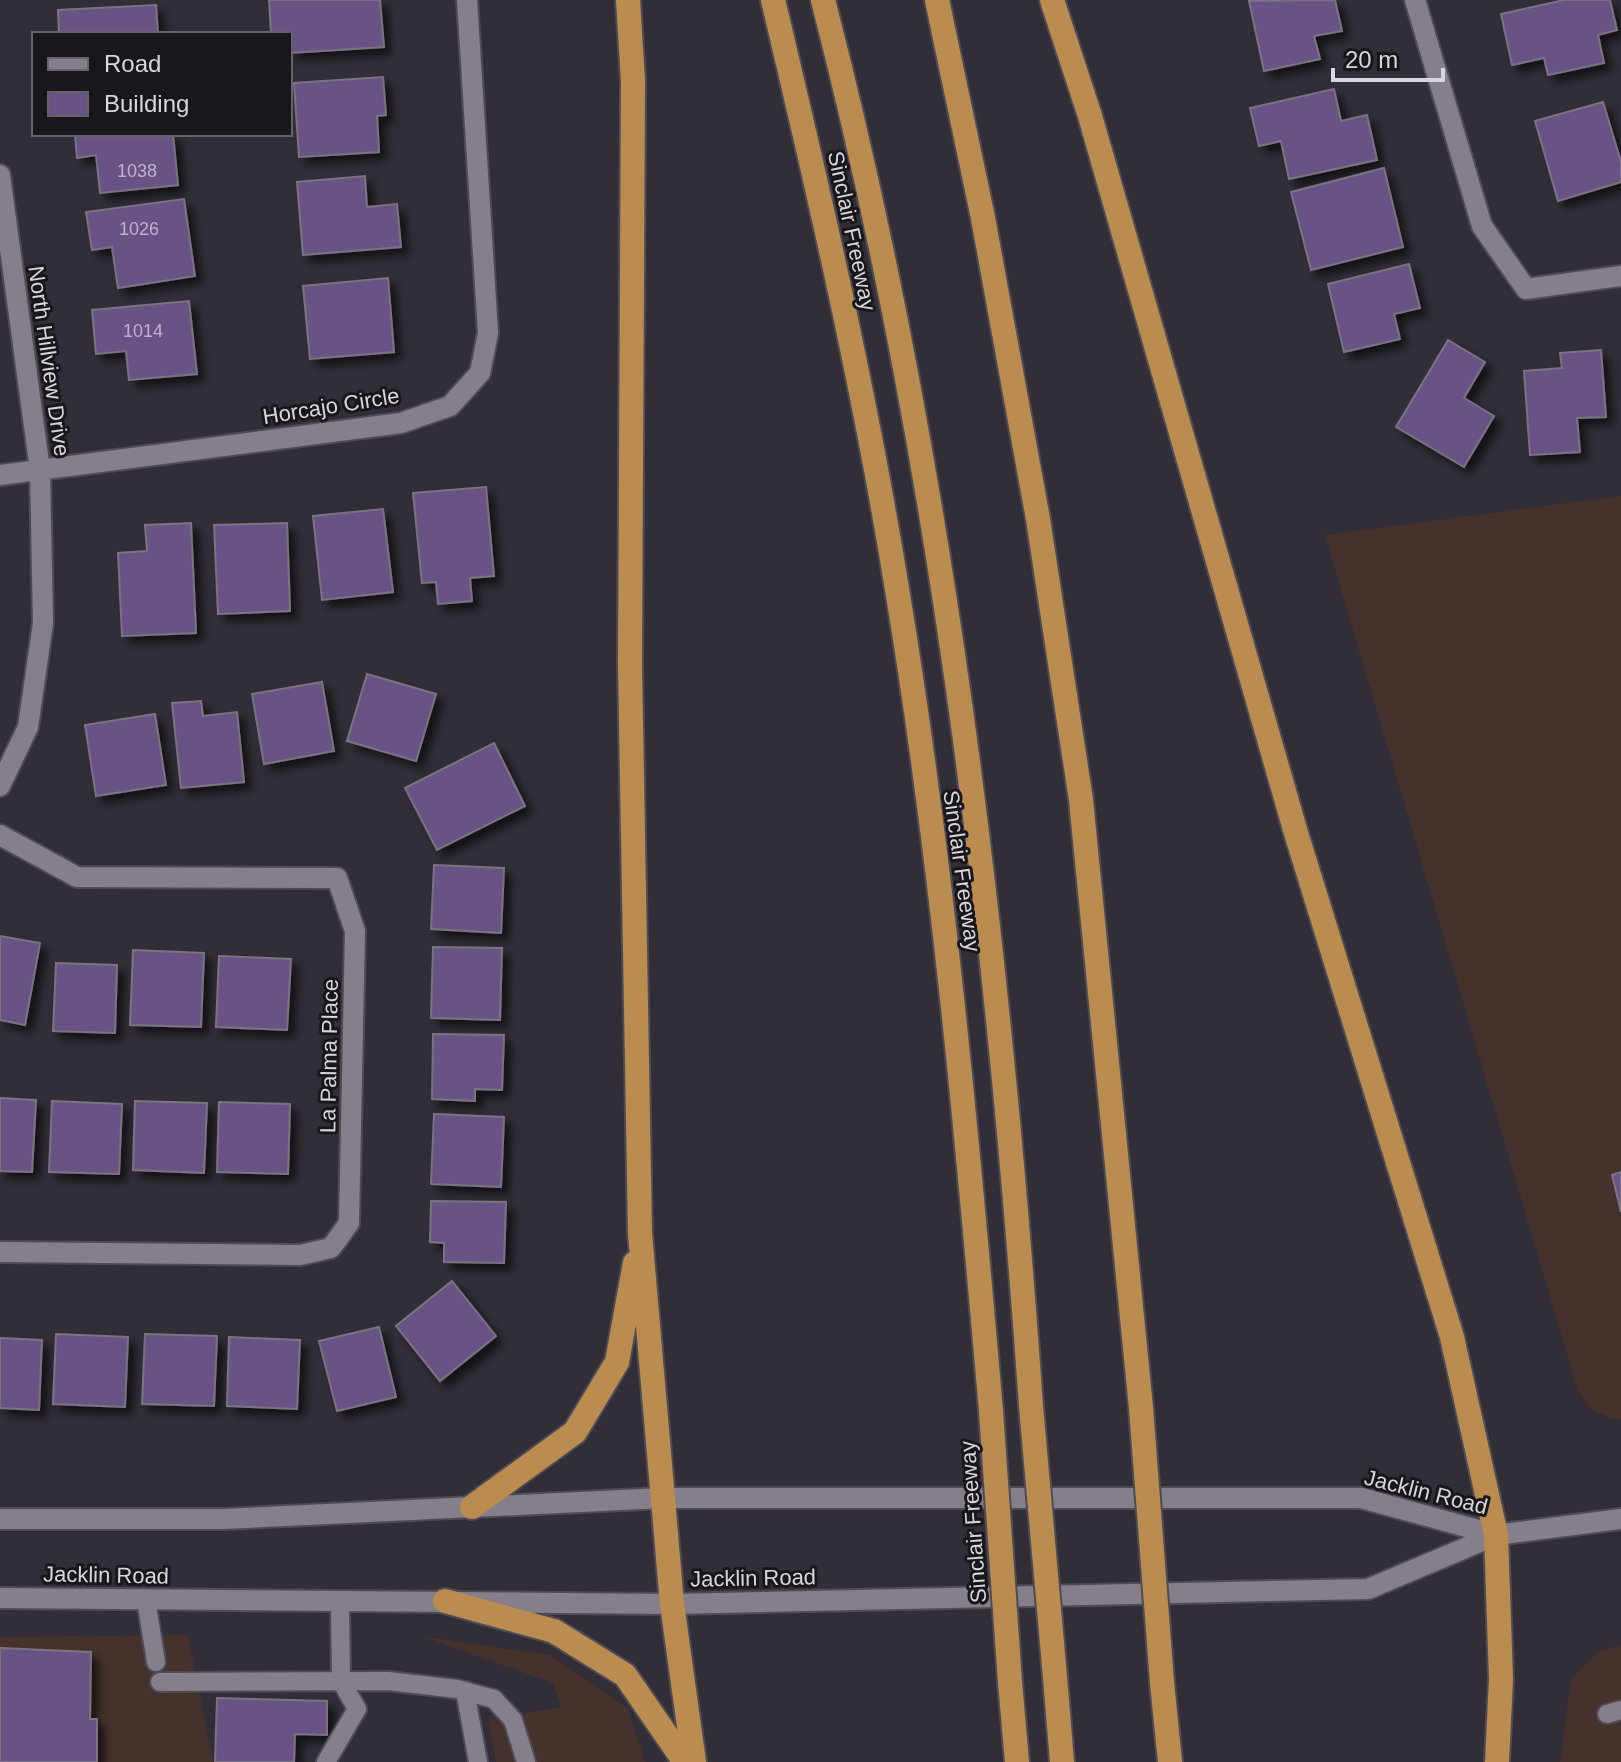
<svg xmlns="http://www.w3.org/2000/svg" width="1621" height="1762" font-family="Arial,sans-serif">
<defs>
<filter id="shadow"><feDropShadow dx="7" dy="7" stdDeviation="4" flood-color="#0009"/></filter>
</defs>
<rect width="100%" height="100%" fill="#322e38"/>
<g fill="#46322d">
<polygon points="1621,496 1621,1419 1611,1419 1590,1408 1578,1391 1325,535"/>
<polygon points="188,1635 213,1762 0,1762 0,1637"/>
<polygon points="420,1636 550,1655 628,1709 645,1762 496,1762 488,1720 561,1707 553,1683"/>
<polygon points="1621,1645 1621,1762 1560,1762 1571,1680 1596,1653"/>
</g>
<g fill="#695386" stroke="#797480" stroke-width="2" filter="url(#shadow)">
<polygon points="269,0 380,0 384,47 290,53 290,34 271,34"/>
<polygon points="1335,0 1342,31 1314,36 1320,59 1264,71 1249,1"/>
<polygon points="1564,0 1610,0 1617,30 1598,35 1604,63 1548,75 1544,58 1512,65 1501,14"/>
<polygon points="156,5 158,34 59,34 58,10"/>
<polygon points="383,77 386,115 377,116 379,152 299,157 294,83"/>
<polygon points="1334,89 1341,121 1367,115 1377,160 1289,179 1281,141 1259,146 1250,108"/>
<polygon points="1603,102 1621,162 1621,182 1558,201 1535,121"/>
<polygon points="75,134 173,134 178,185 100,193 96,155 77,158"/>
<polygon points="1384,168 1403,247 1311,270 1291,192"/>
<polygon points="365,176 367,207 397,204 401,247 303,255 297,182"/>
<polygon points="184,199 195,276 118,288 112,247 92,250 86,212"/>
<polygon points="1409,264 1420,308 1394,314 1400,339 1344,352 1328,284"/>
<polygon points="388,278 394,352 310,359 303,286"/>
<polygon points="189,301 197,374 129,380 126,351 96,354 92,310"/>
<polygon points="1448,340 1485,362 1464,398 1494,416 1464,467 1396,427"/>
<polygon points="1601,350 1606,417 1577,418 1580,452 1530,455 1524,371 1562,368 1560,353"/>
<polygon points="486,487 494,576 470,578 472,601 438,604 436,582 422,583 413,493"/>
<polygon points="383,509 393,592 322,600 313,516"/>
<polygon points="191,523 196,633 122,636 118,553 147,551 145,525"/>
<polygon points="287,523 290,611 218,614 214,525"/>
<polygon points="367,674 436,694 416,761 347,741"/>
<polygon points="322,682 334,751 264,764 252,694"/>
<polygon points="201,701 203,716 237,712 244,782 181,788 172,703"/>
<polygon points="155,714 166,785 96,796 85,725"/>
<polygon points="494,743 525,806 437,850 405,788"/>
<polygon points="434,865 504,868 501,933 431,929"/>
<polygon points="0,936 40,943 25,1025 0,1020"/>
<polygon points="433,947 502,948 500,1020 431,1018"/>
<polygon points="133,950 204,953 201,1027 130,1025"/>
<polygon points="219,956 291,959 287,1030 216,1027"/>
<polygon points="56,963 117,965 115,1033 53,1031"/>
<polygon points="433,1034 504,1035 502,1090 475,1089 475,1101 432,1099"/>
<polygon points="0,1098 36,1100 32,1172 0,1171"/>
<polygon points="52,1101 122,1104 119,1174 49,1172"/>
<polygon points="135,1101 207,1103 204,1173 133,1170"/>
<polygon points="219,1102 290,1104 288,1174 217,1172"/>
<polygon points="434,1114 504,1117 501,1187 431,1184"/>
<polygon points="1621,1172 1621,1212 1612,1175"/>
<polygon points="431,1201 506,1202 504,1263 444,1262 444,1243 430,1242"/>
<polygon points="452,1281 496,1336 440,1381 396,1326"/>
<polygon points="379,1327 396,1397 337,1411 319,1341"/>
<polygon points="56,1334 128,1337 125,1407 53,1404"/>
<polygon points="145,1334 217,1336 214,1406 142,1404"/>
<polygon points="229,1337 300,1340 297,1409 227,1406"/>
<polygon points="0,1338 42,1340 39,1410 0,1408"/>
<polygon points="0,1648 91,1652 90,1719 97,1719 97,1762 0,1762"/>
<polygon points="217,1698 327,1701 327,1735 295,1734 294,1762 215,1762"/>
</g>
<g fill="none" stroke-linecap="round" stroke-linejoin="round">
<g stroke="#4f4b54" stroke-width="22">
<g id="service">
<polyline points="146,1600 156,1662"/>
<polyline points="160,1682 388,1681 457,1689 494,1699 513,1720 526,1762"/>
<polyline points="465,1691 478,1762"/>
<polyline points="1607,1714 1621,1710"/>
<polyline points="326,1762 357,1709 341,1681 340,1601"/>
</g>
</g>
<g stroke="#4f4b54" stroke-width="24">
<g id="minor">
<polyline points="1415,0 1482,226 1526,289 1621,276"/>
<polyline points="0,175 40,470 43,623 28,727 0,786"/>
<polyline points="0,475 401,423 450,406 480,373 488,333 467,0"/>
<polyline points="0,835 77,877 337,878 355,931 349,1223 331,1248 300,1255 0,1252"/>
</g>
</g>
<g stroke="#4f4b54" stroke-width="24">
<g id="secondary">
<polyline points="0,1519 223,1519 663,1498 1361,1498 1496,1535"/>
<polyline points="0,1598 672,1604 1368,1589 1496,1535 1621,1519"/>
</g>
</g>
<g stroke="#4f4b54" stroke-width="28">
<g id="motorway">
<polyline points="628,0 633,81 630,665 640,1233 672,1604 694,1762"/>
<path d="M773 0C819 193 864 387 896 583 942 857 967 1134 991 1411"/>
<path d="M823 0C942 460 998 933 1031 1406"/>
<polyline points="937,0 983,218 1038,519 1081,800 1141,1408"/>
<polyline points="1052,0 1090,116 1296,833 1452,1337 1496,1535 1501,1679 1497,1762"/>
<polyline points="472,1507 575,1432 617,1362 635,1263"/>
<polyline points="445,1601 554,1631 625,1675 685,1762"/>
<polyline points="1055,1677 1062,1762"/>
<polyline points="1010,1682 1017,1762"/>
<polyline points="1162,1682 1170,1762"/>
</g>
</g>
<use href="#service" stroke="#847f8b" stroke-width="18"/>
<use href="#minor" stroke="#847f8b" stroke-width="20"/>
<use href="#secondary" stroke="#847f8b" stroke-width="20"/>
<use href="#motorway" stroke="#bb8c4f" stroke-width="24"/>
<g stroke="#4f4b54" stroke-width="28" stroke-linecap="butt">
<g id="motorway-bridge">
<polyline points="1031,1406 1055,1677"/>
<polyline points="1141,1408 1162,1682"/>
<polyline points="991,1411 1010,1682"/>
</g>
</g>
<use href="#motorway-bridge" stroke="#bb8c4f" stroke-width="24"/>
</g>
<g text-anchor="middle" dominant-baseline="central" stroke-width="6" stroke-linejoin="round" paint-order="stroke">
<g font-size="18" fill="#bcb4c6">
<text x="137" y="171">1038</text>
<text x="139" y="229">1026</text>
<text x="143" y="331">1014</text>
</g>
<g font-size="22" fill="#d8d5dc" stroke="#19171c">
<text transform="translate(852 231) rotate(78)">Sinclair Freeway</text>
<text transform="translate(49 361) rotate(82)">North Hillview Drive</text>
<text transform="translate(331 406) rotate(-9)">Horcajo Circle</text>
<text transform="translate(962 871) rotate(82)">Sinclair Freeway</text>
<text transform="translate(329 1056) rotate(-89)">La Palma Place</text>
<text transform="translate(1426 1492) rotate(14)">Jacklin Road</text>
<text transform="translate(973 1522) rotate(-94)">Sinclair Freeway</text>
<text transform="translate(106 1575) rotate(1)">Jacklin Road</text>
<text transform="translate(753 1578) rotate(-1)">Jacklin Road</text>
</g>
</g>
<rect x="32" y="32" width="260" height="104" fill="#19171c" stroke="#656369" stroke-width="2"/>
<rect x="48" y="58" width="40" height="12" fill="#847f8b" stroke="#656369" stroke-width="2"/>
<text x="104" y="72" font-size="24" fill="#d8d5dc">Road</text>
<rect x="48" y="92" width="40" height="24" fill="#695386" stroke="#656369" stroke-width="2"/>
<text x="104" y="112" font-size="24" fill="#d8d5dc">Building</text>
<path d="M1333 68v12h110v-12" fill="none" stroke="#d8d5dc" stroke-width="4"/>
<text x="1345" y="68" font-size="24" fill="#d8d5dc" stroke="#19171c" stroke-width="6" paint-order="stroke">20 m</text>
</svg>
